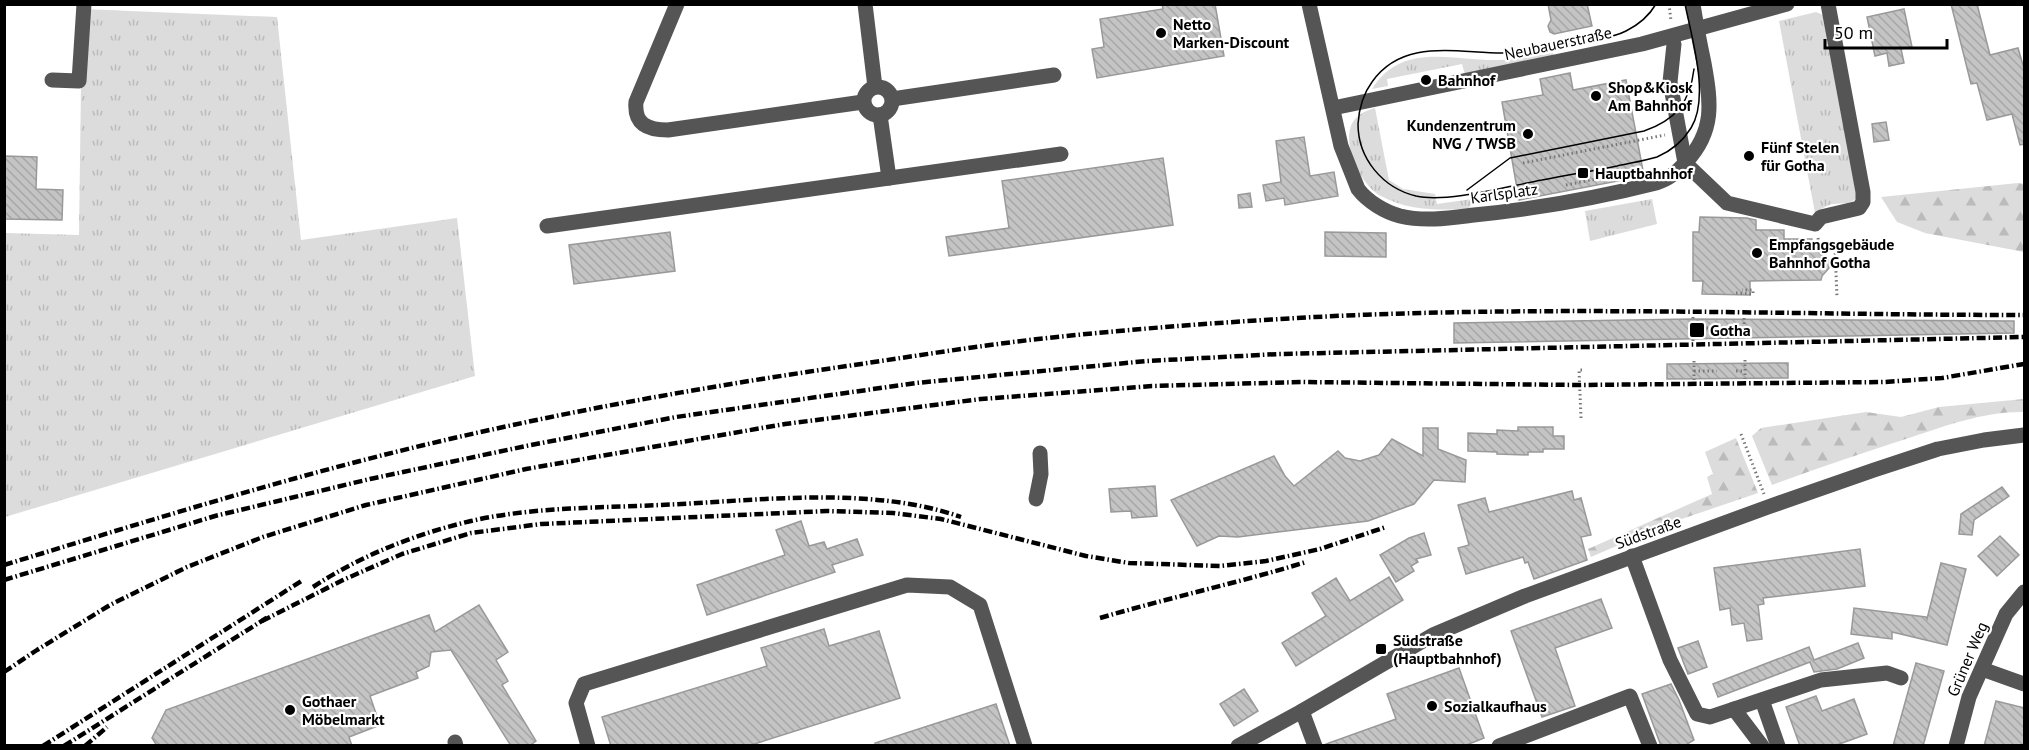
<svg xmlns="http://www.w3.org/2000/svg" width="2029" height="750" font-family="'PT Sans',sans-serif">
<defs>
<pattern id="grass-tufts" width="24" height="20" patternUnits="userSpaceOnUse" patternTransform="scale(1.5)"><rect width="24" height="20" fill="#dcdcdc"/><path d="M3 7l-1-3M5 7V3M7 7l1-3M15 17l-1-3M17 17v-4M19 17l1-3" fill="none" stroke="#bbb"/></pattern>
<pattern id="forest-firs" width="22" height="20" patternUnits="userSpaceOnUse" patternTransform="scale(1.5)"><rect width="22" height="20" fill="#dcdcdc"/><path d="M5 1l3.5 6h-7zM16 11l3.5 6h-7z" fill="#bbb"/></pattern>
<pattern id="building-back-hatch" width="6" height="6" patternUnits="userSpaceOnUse" patternTransform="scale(1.5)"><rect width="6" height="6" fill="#c4c4c4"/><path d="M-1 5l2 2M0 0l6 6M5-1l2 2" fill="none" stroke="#a7a7a7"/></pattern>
</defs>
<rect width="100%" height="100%" fill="#fff"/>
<g fill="url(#grass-tufts)">
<polygon points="82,9 277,17 301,240 457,218 475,376 5,517 5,233 79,235"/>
<path d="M1816 12 1823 15 1858 197C1850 205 1844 203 1834 204 1828 204 1820 210 1815 213L1779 21Z"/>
<path d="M1553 53 1554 56 1465 75 1462 64 1387 79 1388 86 1372 89C1402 41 1452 61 1498 60 1517 60 1535 56 1553 53Z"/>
<path d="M1375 108 1389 180 1403 189 1435 194 1437 204 1472 199 1471 205 1468 209C1438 210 1408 211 1381 196 1361 186 1338 139 1355 119 1360 113 1368 110 1375 108Z"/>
<polygon points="1652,199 1657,224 1590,241 1585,211"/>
</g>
<g fill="url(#forest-firs)">
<polygon points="2018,183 2024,184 2024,252 1925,233 1897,222 1881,197"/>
<path d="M2024 399V412C1987 411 1947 425 1912 437 1865 452 1818 468 1772 485L1752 436 1761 428 1866 412 1901 417 1939 407Z"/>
<polygon points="1736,438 1758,493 1667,524 1591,557 1588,549 1712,494 1707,477 1713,474 1705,452"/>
</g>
<g fill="url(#building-back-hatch)" stroke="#999" stroke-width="1.5">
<polygon points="1162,4 1215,4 1224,56 1097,78 1092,49 1104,47 1100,19 1163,9"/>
<polygon points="1548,4 1587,4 1592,26 1554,34 1550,32 1548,26 1551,20"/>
<polygon points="1951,4 1977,4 1990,55 2018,48 2025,72 2025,144 2020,145 2012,114 1987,120 1977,83 1971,84"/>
<polygon points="1904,9 1912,47 1901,49 1904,63 1889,66 1887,53 1875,56 1867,17"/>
<polygon points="1570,73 1573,90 1626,80 1644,176 1519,200 1502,102 1543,95 1540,79"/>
<polygon points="1886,122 1889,140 1874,142 1872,124"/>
<polygon points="1304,137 1310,176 1334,172 1338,196 1285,205 1284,198 1266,201 1263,185 1281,182 1276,141"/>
<polygon points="4,156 37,157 36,189 63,190 62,220 4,219"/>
<polygon points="1163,158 1173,225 949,256 946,237 1009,228 1002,181"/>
<polygon points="1250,193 1252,207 1239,208 1238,195"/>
<polygon points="1700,217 1747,218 1756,220 1756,230 1784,230 1784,239 1812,239 1812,248 1822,248 1822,254 1829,261 1829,268 1822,276 1821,280 1750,281 1750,295 1702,294 1703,281 1693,281 1693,232 1699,232"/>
<polygon points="670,232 675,271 574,284 569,245"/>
<polygon points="1325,232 1386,233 1386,257 1325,256"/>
<polygon points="1692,319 2014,321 2014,333 1454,343 1454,323"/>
<polygon points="1788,363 1788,378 1667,379 1667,364"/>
<polygon points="1518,427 1553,427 1553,436 1564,436 1564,449 1543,449 1543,452 1528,452 1528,455 1497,454 1497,452 1468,451 1468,433 1497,434 1497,430 1518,431"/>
<polygon points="1423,428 1438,428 1438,449 1466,460 1465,482 1434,480 1414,504 1368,521 1238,537 1219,536 1197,546 1171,500 1274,456 1285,476 1294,486 1338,451 1345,458 1360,461 1379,455 1392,439 1423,456"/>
<polygon points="1155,486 1157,516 1132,518 1131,511 1111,512 1109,489"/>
<polygon points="2002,487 2009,496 1974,520 1972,535 1959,534 1961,514"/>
<polygon points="1572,491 1574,500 1581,498 1591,535 1581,537 1587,560 1534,579 1528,562 1525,563 1523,557 1466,574 1458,548 1469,545 1458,505 1485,498 1489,512"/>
<polygon points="801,521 809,546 824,542 827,549 857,539 863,555 832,565 835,572 707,615 697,585 785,555 776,530"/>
<polygon points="1424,533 1431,555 1416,559 1418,562 1411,566 1414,571 1396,582 1380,555 1409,538"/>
<polygon points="2000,536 2019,555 1997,576 1978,556"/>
<polygon points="1860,549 1865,586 1763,598 1764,604 1758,605 1762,639 1747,641 1744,623 1732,625 1730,608 1720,610 1714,568"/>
<polygon points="1941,563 1966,569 1947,645 1892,632 1892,639 1851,634 1854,608 1926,617 1927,619"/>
<polygon points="1389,577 1403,600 1296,666 1282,643 1326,616 1312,593 1336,578 1350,601"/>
<polygon points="1601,599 1612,628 1555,648 1575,706 1542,717 1511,631"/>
<polygon points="479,605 508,652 496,660 508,681 502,685 536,741 529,746 511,746 451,650 431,652 429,666 416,672 418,678 370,696 380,725 349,737 352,746 157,746 152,738 166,710 429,615 435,632"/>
<polygon points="824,629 829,646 879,631 900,698 748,746 611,746 602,717 767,666 761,648"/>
<polygon points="1698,641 1707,667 1688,674 1678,648"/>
<polygon points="1858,643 1864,658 1837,669 1814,672 1810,662 1718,697 1713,684 1809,647 1814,660"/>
<polygon points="1916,663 1944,671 1923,746 1893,746"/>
<polygon points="1459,668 1484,738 1464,746 1326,746 1326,744 1396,719 1387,694"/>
<polygon points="1671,684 1679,700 1694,740 1684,746 1661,746 1642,694"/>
<polygon points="1244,689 1258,711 1234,726 1220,704"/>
<polygon points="1816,696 1822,711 1854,699 1867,734 1834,746 1800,746 1786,707"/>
<polygon points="1996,701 2025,708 2025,746 1984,746"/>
<polygon points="996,704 1010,746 875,746 875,743"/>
</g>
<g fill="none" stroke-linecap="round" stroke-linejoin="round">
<g stroke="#777" stroke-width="3" stroke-dasharray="1.5 3" stroke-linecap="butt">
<polyline points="1669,4 1671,21"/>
<polyline points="1523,163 1665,135"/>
<polyline points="1566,185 1606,177"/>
<polyline points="1818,238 1819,244 1835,249 1837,297"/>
<polyline points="1736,293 1753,294 1753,290 1742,290"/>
<polyline points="1693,317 1693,341"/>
<polyline points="1744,318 1744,340"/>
<polyline points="1693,328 1717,328"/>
<polyline points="1736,328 1744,328"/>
<polyline points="1745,360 1745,379"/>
<polyline points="1694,361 1694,380"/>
<polyline points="1694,371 1717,371"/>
<polyline points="1736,371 1745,371"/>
<polyline points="1581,418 1579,370 1582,370"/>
<polyline points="1741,434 1764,494"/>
</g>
<g stroke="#555" stroke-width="15">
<path d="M677 4 636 102C634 124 647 130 668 130L863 102"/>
<polyline points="865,4 875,87"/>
<path d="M1309 4 1341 146 1358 189C1368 202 1385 212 1400 216 1425 222 1450 218 1474 215 1535 209 1597 198 1656 183 1669 179 1677 172 1686 162 1715 131 1711 102 1704 63 1700 44 1696 24 1693 4"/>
<polyline points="1674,44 1670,82 1685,163 1727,203 1815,224 1821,217 1859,208 1863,202 1863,192 1828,4"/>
<polyline points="52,80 79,81 84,4"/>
<circle cx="878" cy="101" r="14"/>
<polyline points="892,99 1054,75"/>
<polyline points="1333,108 1642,44 1787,4"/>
<polyline points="880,115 889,178"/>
<polyline points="547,226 1061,154"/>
<polyline points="1036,499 1041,474 1040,453"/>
<polyline points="1632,556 1670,660 1697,714 1710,717 1821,680 1887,673 1901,678"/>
<polyline points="1982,669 2024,684"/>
<polyline points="1762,700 1778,746"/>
<polyline points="1734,709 1762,746"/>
<polyline points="1302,711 1315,746"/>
<polyline points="455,742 456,746"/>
<polyline points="588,746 576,703 584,684 907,585 950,587 980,605 1025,746"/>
<polyline points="1238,746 1302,711 1433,635 1525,596 1768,507 1874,470 1938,449 1984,440 2024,435"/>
<polyline points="1499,746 1630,696 1650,746"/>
<polyline points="1956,746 1969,697 2006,614 2024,592"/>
</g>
<g stroke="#000" stroke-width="1.5">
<path d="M1656 4C1649 16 1638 25 1626 31 1613 38 1597 39 1582 42 1556 47 1529 53 1502 53 1456 53 1403 38 1372 82 1363 94 1359 109 1358 124 1358 159 1383 188 1416 196 1448 203 1508 186 1542 180 1567 175 1592 171 1617 166 1630 163 1644 161 1657 157 1671 151 1683 141 1691 128 1710 97 1692 39 1685 4"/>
<path d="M1467 190 1510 158 1644 131C1676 120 1690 102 1694 69"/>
</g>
<g stroke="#000" stroke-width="4.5" stroke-dasharray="9 3 1.5 3" stroke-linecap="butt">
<path d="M4 565C122 529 240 492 360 461 522 419 688 389 854 365 915 356 977 346 1038 339 1130 329 1223 322 1315 317 1551 305 1788 315 2024 315"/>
<polyline points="4,580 215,516 370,479 526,446 676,417 916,383 1147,361 1279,354 2024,337"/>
<path d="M313 587C360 556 415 534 471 521 532 507 598 508 660 505 756 501 870 485 961 517"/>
<path d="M1100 618C1168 598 1238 583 1306 562"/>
<polyline points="262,621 343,580 402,554 471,533 541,524 827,511 893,513 941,519 1086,556 1129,563 1220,566 1266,561 1320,549 1386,527"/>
<polyline points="4,672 37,650 110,605 187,567 263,537 366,505 526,469 785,424 981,399 1152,386 1302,382 1580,385 1884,382 1942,378 2024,364"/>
<polyline points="43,746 303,580"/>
<polyline points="64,746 268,617"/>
<polyline points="85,746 107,727"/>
</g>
</g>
<g fill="#000" stroke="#fff" stroke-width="2">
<circle cx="1161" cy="33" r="6"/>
<circle cx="1426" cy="80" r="6"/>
<circle cx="1596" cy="96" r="6"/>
<circle cx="1528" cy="134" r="6"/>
<circle cx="1749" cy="156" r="6"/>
<rect x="1577" y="167" width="12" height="12" rx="3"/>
<circle cx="1757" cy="253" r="6"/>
<rect x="1689" y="322" width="16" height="16" rx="3"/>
<rect x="1375" y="643" width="12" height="12" rx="3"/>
<circle cx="1432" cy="706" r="6"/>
<circle cx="290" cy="710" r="6"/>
</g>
<g text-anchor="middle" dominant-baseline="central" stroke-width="4.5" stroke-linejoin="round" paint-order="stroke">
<g font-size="16" font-weight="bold" fill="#000" stroke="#fff" text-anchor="start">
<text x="1173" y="24">Netto<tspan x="1173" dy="18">Marken-Discount</tspan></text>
<text x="1438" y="80">Bahnhof</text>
<text x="1608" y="87">Shop&amp;Kiosk<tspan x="1608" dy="18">Am Bahnhof</tspan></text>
<text x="1516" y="125" text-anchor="end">Kundenzentrum<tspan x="1516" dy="18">NVG / TWSB</tspan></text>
<text x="1761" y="147">Fünf Stelen<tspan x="1761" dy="18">für Gotha</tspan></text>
<text x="1595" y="173">Hauptbahnhof</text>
<text x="1769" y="244">Empfangsgebäude<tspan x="1769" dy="18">Bahnhof Gotha</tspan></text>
<text x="1710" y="330">Gotha</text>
<text x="1393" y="640">Südstraße<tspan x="1393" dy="18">(Hauptbahnhof)</tspan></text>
<text x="302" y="701">Gothaer<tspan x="302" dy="18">Möbelmarkt</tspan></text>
<text x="1444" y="706">Sozialkaufhaus</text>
</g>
<g font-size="16" fill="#000" stroke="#fff">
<text transform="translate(1558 43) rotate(-12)">Neubauerstraße</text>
<text transform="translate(1504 193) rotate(-8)">Karlsplatz</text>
<text transform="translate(1648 532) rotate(-20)">Südstraße</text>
<text transform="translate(1967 659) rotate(-67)">Grüner Weg</text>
</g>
</g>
<rect width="2029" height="750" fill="none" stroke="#000000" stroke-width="12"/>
<path d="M1825 39v9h122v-9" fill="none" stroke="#000000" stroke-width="3"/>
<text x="1834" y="39" font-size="18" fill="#000000" stroke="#ffffff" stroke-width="4.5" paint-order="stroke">50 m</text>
</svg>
